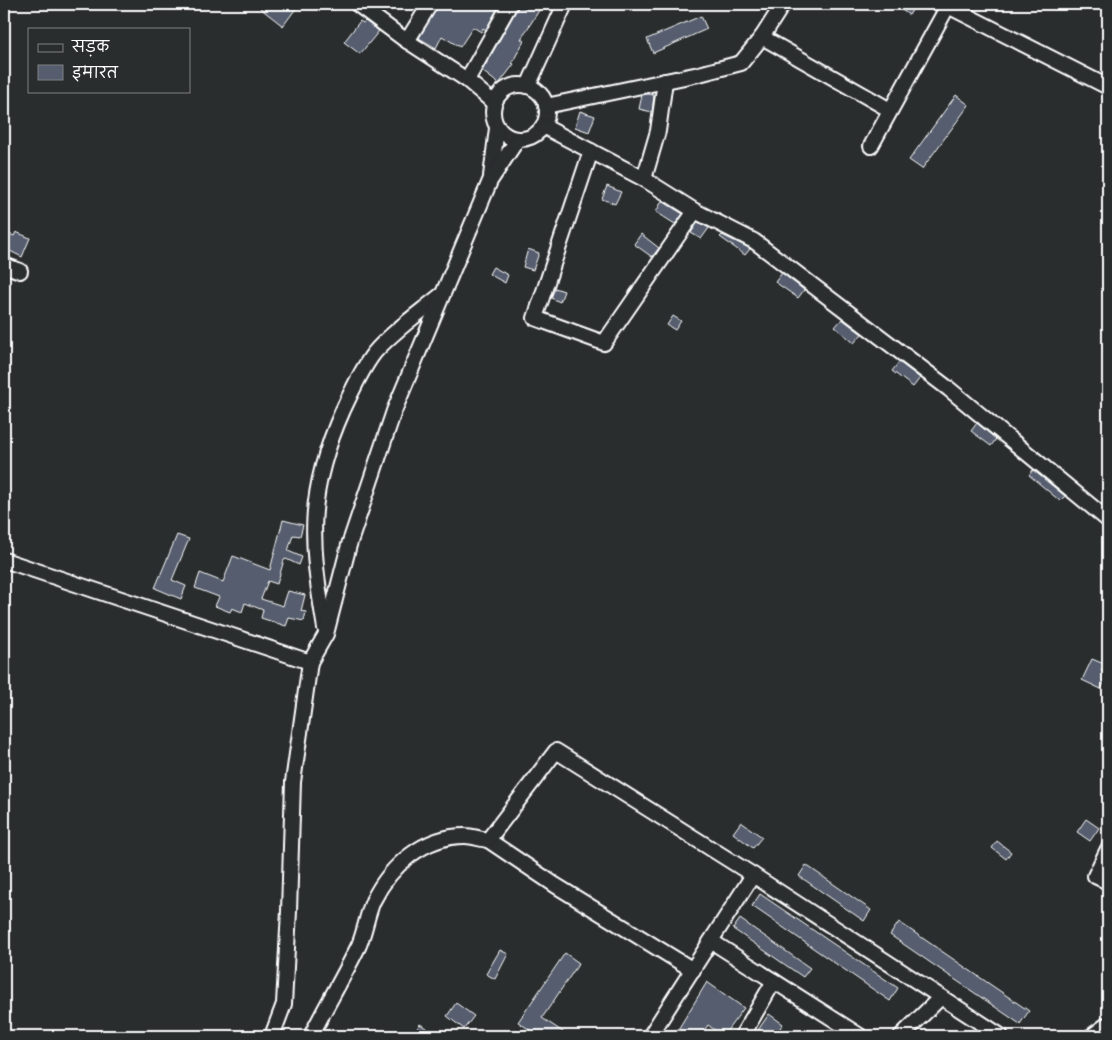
<svg xmlns="http://www.w3.org/2000/svg" width="1112" height="1040" font-family="'Gochi Hand','Playpen Sans Deva',sans-serif">
<rect width="100%" height="100%" fill="#2a2d2e"/>
<filter id="ink" filterUnits="userSpaceOnUse"><feTurbulence type="fractalNoise" baseFrequency=".02" numOctaves="2"/><feDisplacementMap in="SourceGraphic" scale="10" xChannelSelector="R" yChannelSelector="G"/><feConvolveMatrix kernelMatrix="1 2 1 2 8 2 1 2 1" color-interpolation-filters="sRGB"/></filter>
<g filter="url(#ink)">
<g fill="#555d6e" stroke="#fff">
<polygon points="263,4 292,4 297,7 283,26 260,8"/>
<polygon points="439,4 500,4 486,30 483,28 481,32 473,27 460,47 442,36 436,48 419,38"/>
<polygon points="529,4 543,4 521,39 524,41 512,63 514,64 499,84 482,71 519,5 526,9"/>
<polygon points="893,4 916,4 909,15"/>
<polygon points="701,16 707,29 653,53 647,39"/>
<polygon points="360,21 363,23 365,21 379,31 360,54 344,42"/>
<polygon points="648,94 654,95 652,112 639,109 642,95"/>
<polygon points="956,95 969,105 922,169 909,160"/>
<polygon points="580,111 595,116 589,132 575,127"/>
<polygon points="607,186 621,192 615,204 602,199"/>
<polygon points="662,201 683,214 675,224 656,212"/>
<polygon points="698,222 709,228 701,239 691,233"/>
<polygon points="4,232 14,236 16,232 30,238 22,257 4,248"/>
<polygon points="641,234 659,248 652,257 634,244"/>
<polygon points="722,235 749,248 750,249 745,255 720,237"/>
<polygon points="528,249 539,253 533,270 523,267"/>
<polygon points="493,267 508,275 505,283 489,274"/>
<polygon points="782,273 804,290 798,298 775,282"/>
<polygon points="555,288 564,291 560,302 551,298"/>
<polygon points="673,316 681,321 675,330 667,325"/>
<polygon points="842,319 862,334 854,343 835,327"/>
<polygon points="899,362 920,378 913,387 892,371"/>
<polygon points="977,423 996,439 991,446 971,431"/>
<polygon points="1033,470 1065,496 1060,501 1029,475"/>
<polygon points="283,520 303,525 300,536 293,535 288,551 302,557 299,565 286,559 284,560 277,584 268,581 261,599 283,606 288,591 305,595 301,611 306,612 304,621 289,618 286,626 261,618 263,610 245,603 242,612 232,608 230,612 215,606 219,597 195,588 200,573 223,582 233,556 270,570"/>
<polygon points="177,535 189,539 172,580 186,586 181,599 155,588"/>
<polygon points="1092,659 1104,664 1101,671 1108,675 1101,689 1082,680"/>
<polygon points="1086,819 1099,828 1090,841 1077,832"/>
<polygon points="741,822 762,837 753,848 733,833"/>
<polygon points="997,841 1011,852 1006,859 992,848"/>
<polygon points="806,865 871,910 864,921 799,876"/>
<polygon points="760,894 898,988 890,1001 752,906"/>
<polygon points="740,919 810,968 803,977 733,929"/>
<polygon points="899,922 1029,1011 1020,1024 890,935"/>
<polygon points="500,950 508,954 495,979 486,974"/>
<polygon points="565,953 579,963 542,1018 569,1036 539,1036 518,1022"/>
<polygon points="707,982 744,1008 723,1036 708,1025 700,1036 674,1036"/>
<polygon points="456,1003 474,1016 464,1029 447,1016"/>
<polygon points="769,1014 783,1024 774,1036 754,1036"/>
<polygon points="420,1024 429,1030 424,1036 412,1036"/>
</g>
<g fill="none" stroke-linecap="round" stroke-linejoin="round">
<g stroke="#fff" stroke-width="18">
<g id="minor">
<polyline points="357,4 404,39 467,80 494,103"/>
<polyline points="948,6 1108,87"/>
<polyline points="762,37 890,110"/>
<polyline points="407,41 430,4"/>
<polyline points="467,80 510,4"/>
<circle cx="520" cy="112" r="27"/>
<polyline points="528,86 565,4"/>
<polyline points="546,106 699,74 741,63 762,37 783,4"/>
<polyline points="543,126 644,179 695,211 754,241 949,389 1108,520"/>
<polyline points="871,146 949,4"/>
<polyline points="591,151 535,318 604,343 695,211"/>
<polyline points="491,176 497,128"/>
<polyline points="644,179 658,131 665,81"/>
<polyline points="4,265 20,271"/>
<polyline points="4,560 310,662"/>
<path d="M325 628C310 541 306 493 343 410 352 391 361 370 374 353 392 332 418 314 440 296"/>
<polyline points="1108,849 1095,876 1108,882"/>
<polyline points="711,941 860,1036"/>
<polyline points="693,970 555,885 488,840 556,751 753,875 1001,1036"/>
<polyline points="272,1036 284,1004 289,911 293,782 310,662 326,634 349,545 394,411 490,181 517,140"/>
<path d="M311 1036C326 1006 344 976 359 945 365 931 367 915 373 901 390 866 424 836 465 836 472 836 480 839 488 840"/>
<polyline points="650,1036 753,875"/>
<polyline points="742,1036 774,981"/>
<polyline points="901,1036 941,997"/>
<polyline points="1092,1036 1108,1024"/>
</g>
</g>
<use href="#minor" stroke="#2a2d2e" stroke-width="14"/>
</g>
</g>
<rect width="1112" height="1040" fill="none" stroke="#2a2d2e" stroke-width="20"/>
<rect x="10" y="10" width="1092" height="1020" fill="none" stroke="#fff" stroke-width="2" filter="url(#ink)"/>
<rect x="28" y="28" width="162" height="65" fill="#2a2d2e" stroke="#7f8182"/>
<rect x="38" y="44" width="25" height="8" fill="#2a2d2e" stroke="#7f8182"/>
<text x="72" y="52" font-size="15" fill="#ffffff">सड़क</text>
<rect x="38" y="65" width="25" height="15" fill="#555d6e" stroke="#7f8182"/>
<text x="72" y="78" font-size="15" fill="#ffffff">इमारत</text>
</svg>
